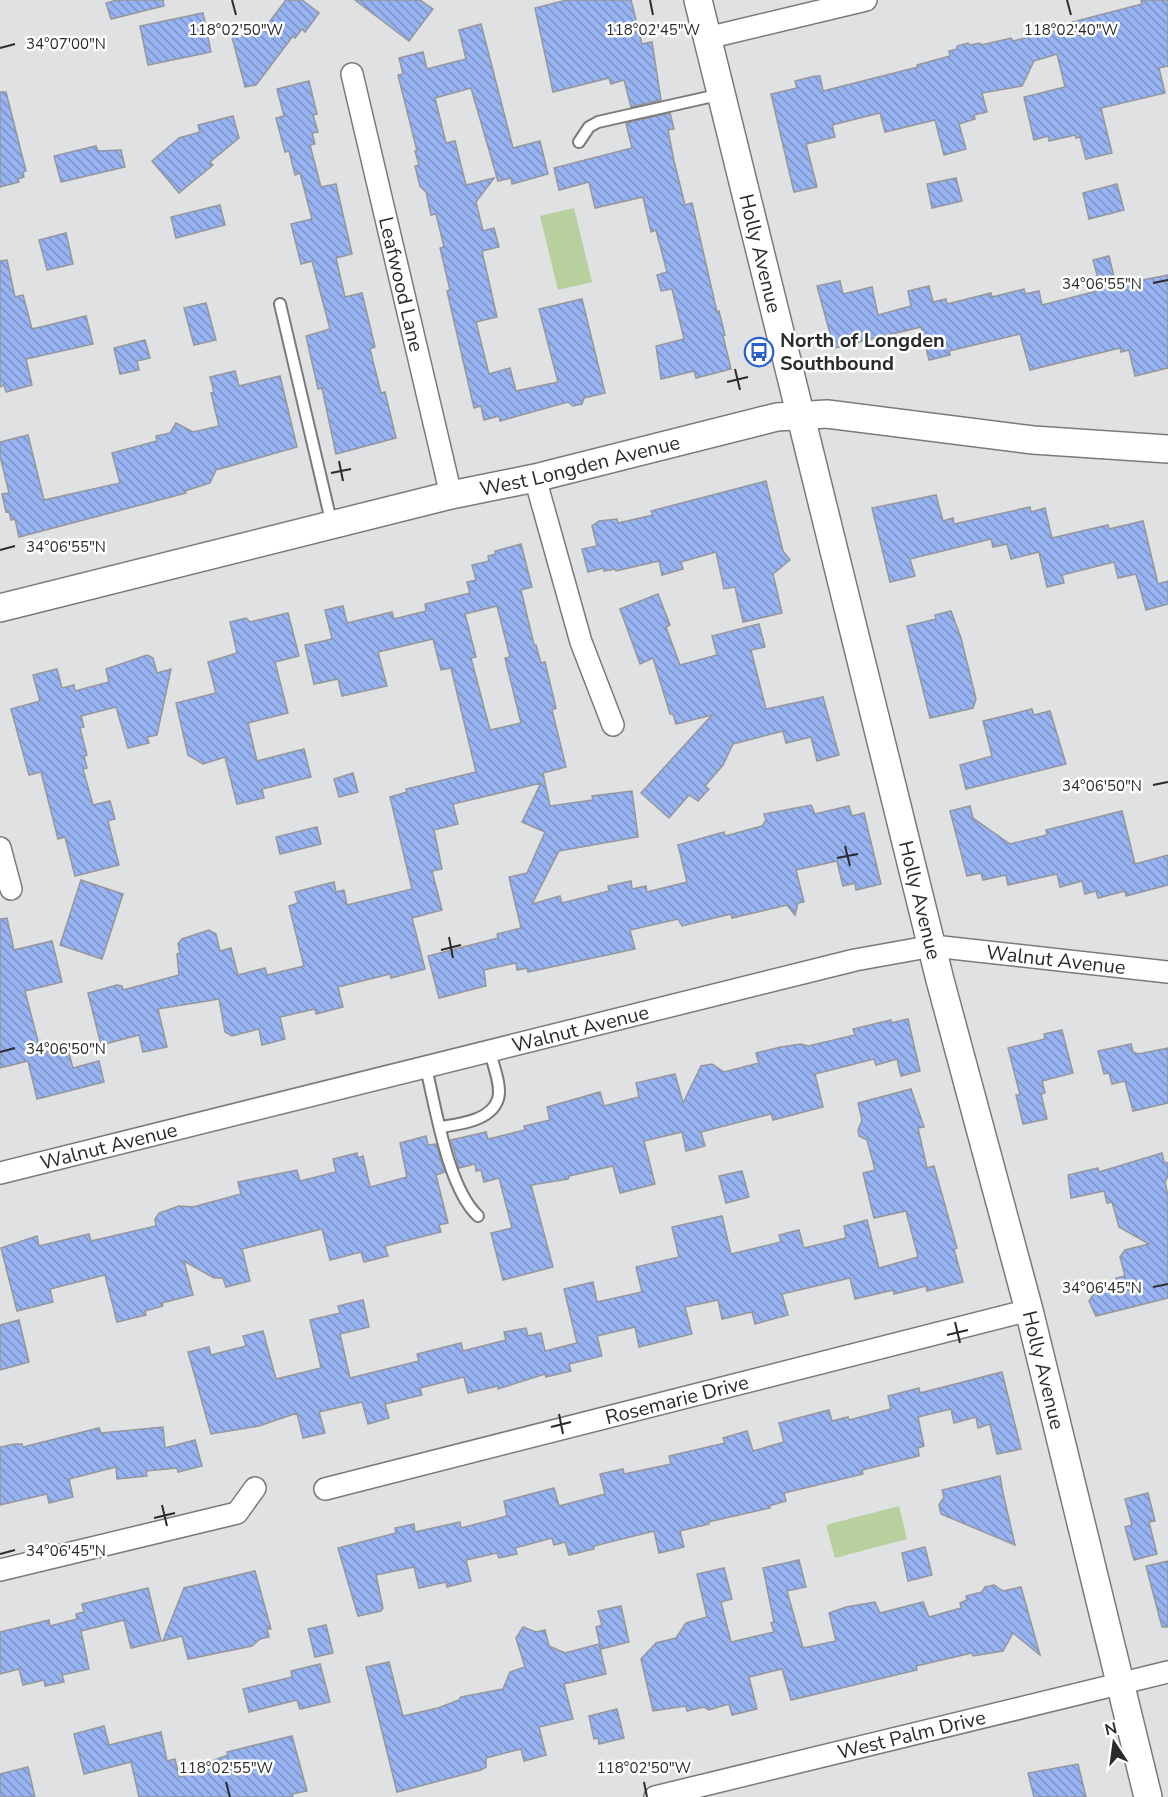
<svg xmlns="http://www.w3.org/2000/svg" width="1168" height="1797" font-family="'Nunito Sans',sans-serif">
<defs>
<pattern id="building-back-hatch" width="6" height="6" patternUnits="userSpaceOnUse" patternTransform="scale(1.5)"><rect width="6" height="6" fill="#98b3f2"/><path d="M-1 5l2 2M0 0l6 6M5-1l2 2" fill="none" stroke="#7c92c4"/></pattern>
</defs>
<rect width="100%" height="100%" fill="#e0e1e3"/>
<g fill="#b7d09e">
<polygon points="574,208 592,282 558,290 540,216"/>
<polygon points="899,1506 907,1539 835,1558 826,1525"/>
</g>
<g fill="url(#building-back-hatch)" stroke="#96979a" stroke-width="1.5" fill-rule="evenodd">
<polygon points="118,0 163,0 164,6 111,19 106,3"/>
<polygon points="286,0 302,0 319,13 305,32 302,29 295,38 293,36 256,85 245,87 232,37 264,29"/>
<polygon points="355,0 420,0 433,9 409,41"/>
<polygon points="567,0 631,0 642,44 652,42 661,100 631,107 624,80 611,84 609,78 553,92 535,8"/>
<polygon points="1141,0 1168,0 1168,66 1159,68 1165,93 1101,108 1112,153 1086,159 1080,137 1076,138 1075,135 1049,141 1048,136 1034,140 1024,97 1065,87 1057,54 1034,61 1022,86 982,93 987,112 974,115 975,119 959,124 966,149 944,155 935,120 885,132 880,113 832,125 835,137 806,144 817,187 794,192 771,94 797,88 795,81 815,76 820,76 823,91 918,67 917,65 950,56 949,51 957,49 957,46 968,43 970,45 980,43 981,45 1011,38 1013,41 1058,30 1057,26 1142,4"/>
<polygon points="203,13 211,52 148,65 140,26"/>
<polygon points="481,24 513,148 540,141 548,174 512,184 511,178 498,181 471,88 435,98 446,143 455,141 466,185 494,178 476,202 483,231 494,228 499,247 482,251 497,317 476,322 489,374 510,368 516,391 558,382 539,309 582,299 605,393 584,398 582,404 573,406 568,402 500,421 499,416 484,420 481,406 474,408 447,291 450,290 440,248 444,247 436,214 431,215 426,192 420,186 415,166 419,165 415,151 417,151 398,75 403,74 399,58 423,52 427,69 466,59 459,30"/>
<polygon points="309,81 317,114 313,115 318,132 312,133 315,144 310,145 321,187 336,184 352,254 336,258 345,297 362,293 375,347 370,349 381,393 385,392 396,438 336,454 322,388 318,389 306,336 330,329 312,261 301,264 291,224 312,219 300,173 295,175 289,151 285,152 276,118 284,116 277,89"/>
<polygon points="0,92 6,92 26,171 23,172 24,177 18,179 19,182 0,187"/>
<polygon points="670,113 674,129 668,130 674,161 685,205 692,203 717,312 719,311 725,335 723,336 731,369 696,378 694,371 661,379 656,346 684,339 672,289 661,291 657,275 667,272 656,230 651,232 643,197 595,208 589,182 559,190 554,168 632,148 626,123"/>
<polygon points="233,116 239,138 210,162 213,165 179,193 152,161 179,138 200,132 198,125"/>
<polygon points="96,146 98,151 121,150 125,167 61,182 54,156"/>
<polygon points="956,178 962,201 932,208 927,184"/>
<polygon points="1117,184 1124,210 1089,219 1083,193"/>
<polygon points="220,205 225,225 176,238 171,217"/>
<polygon points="66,233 73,264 47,270 39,240"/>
<polygon points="1109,256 1116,285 1168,275 1168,368 1135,376 1129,350 1121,352 1120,348 1030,370 1020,334 949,351 950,355 929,360 921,327 834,348 817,286 840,281 843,294 872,287 878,315 911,306 908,291 929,286 933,302 946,299 947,304 991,293 992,297 1024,289 1025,294 1039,291 1042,305 1101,290 1093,260"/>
<polygon points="7,260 15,297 23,295 32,329 86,316 93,344 26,359 32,385 6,392 4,385 0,387 0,261"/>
<polygon points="206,303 216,340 194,345 184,308"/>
<polygon points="145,340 150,358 137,361 139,370 120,374 114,348"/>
<polygon points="235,371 239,386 280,376 297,447 216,470 210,483 185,491 186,493 19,537 15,519 11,520 9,511 6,512 2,494 9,493 0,456 0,442 28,435 44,500 120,483 112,453 157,441 156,436 170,433 176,423 193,432 219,426 211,393 214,392 210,377"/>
<polygon points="766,481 783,551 790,560 773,574 782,613 743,622 735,587 724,589 716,552 681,562 683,569 662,575 659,561 616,571 615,569 604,571 604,568 588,572 582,549 597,546 592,526 599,521 617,519 618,523 653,515 651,511"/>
<polygon points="936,495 943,521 953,518 954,524 1030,507 1031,512 1045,508 1052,538 1108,525 1109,529 1143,521 1158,584 1168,581 1168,604 1146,610 1136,574 1118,578 1114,562 1062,575 1064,583 1047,587 1039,552 1011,559 1007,544 993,547 991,539 910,559 915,576 890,582 872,508"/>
<path d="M521 544 532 587 521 590 534 645H536L541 663 545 662 556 708 552 710 566 767 543 773 550 806 593 800 592 796 632 791 638 837 559 851 532 904 560 896 562 903 609 891 608 886 631 881 632 889 646 886 647 892 687 882 678 845 724 832 725 836 762 826 766 820 764 814 811 805 815 814 849 806 852 816 864 813 881 884 856 890 855 883 843 886 837 861 796 870 804 902 798 903 795 915 787 905 732 918 731 914 682 926 678 919 630 930 635 949 528 972 527 968 517 970 516 963 484 970 486 986 439 998 428 956 498 938 497 934 521 928 509 877 527 873 545 832 522 822 541 783 453 804 458 824 434 830 442 869 432 871 442 910 412 918 425 969 391 978 390 974 338 987 343 1007 316 1014 315 1009 280 1017 285 1039 262 1045 259 1029 232 1036 225 1032 219 999 158 1009 167 1047 143 1052 139 1035 101 1045 88 993 117 985 122 986 123 990 179 975 177 954 180 953 178 944 182 939 209 930 216 934 220 951 231 948 238 975 265 968 267 975 304 966 289 906 298 903 295 892 334 882 336 892 344 890 347 905 412 889 390 797 407 792 406 789 476 772 451 668 441 670 433 639 378 652 387 686 342 696 338 679 314 684 305 645 332 639 325 610 343 606 347 623 392 612 394 619 426 611 425 604 470 593 467 582 476 580 472 565 489 561 488 556 496 554 495 551ZM497 606 510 657 505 658 521 723 490 730 471 658 476 657 465 614Z"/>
<polygon points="658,594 670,625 666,627 680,665 717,655 712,636 759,624 765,647 751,650 766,709 823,697 839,755 817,761 811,737 786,743 783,731 733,744 723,765 705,786 709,789 698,801 689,795 669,818 641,793 712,715 676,724 673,714 670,714 653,658 640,664 620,609"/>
<polygon points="951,611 961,638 976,699 973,708 930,718 907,626 936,619 935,615"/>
<polygon points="288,613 299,656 275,662 288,713 248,723 257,761 304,749 311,777 262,789 264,798 237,804 225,757 203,764 188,755 176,703 216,693 208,662 237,653 230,622 246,618 250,622"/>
<polygon points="147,655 153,658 157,673 171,669 157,735 147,737 149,743 128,748 116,707 81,716 84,727 80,728 87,755 84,756 87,768 83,769 93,805 110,801 115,819 108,821 119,865 75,876 65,837 58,839 41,772 29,775 11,709 40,701 33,675 57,669 62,688 74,685 75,691 109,682 106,669"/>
<polygon points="1032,709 1034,715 1050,711 1066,764 966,789 960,765 992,756 983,721"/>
<polygon points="353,773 358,792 339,797 334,779"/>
<polygon points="970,806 973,818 1010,844 1047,835 1046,830 1122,811 1135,864 1168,855 1168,885 1126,896 1125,891 1098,898 1096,891 1085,894 1082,881 1060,887 1057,874 1008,885 1006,875 983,880 981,873 967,876 950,811"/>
<polygon points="317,827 321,844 280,854 276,837"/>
<polygon points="81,880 123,894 102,959 60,945"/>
<polygon points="7,918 14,950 52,941 62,982 25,991 41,1053 65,1048 68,1049 73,1068 99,1061 104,1082 37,1099 28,1061 0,1068 0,919"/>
<polygon points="908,1019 920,1071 901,1076 897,1059 876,1065 874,1059 815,1074 823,1107 773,1120 771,1114 701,1132 705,1146 686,1151 682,1132 644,1141 655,1184 620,1193 613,1166 569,1176 568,1179 531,1185 553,1267 503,1280 491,1233 512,1228 499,1178 484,1182 481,1170 476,1171 475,1164 459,1168 451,1140 486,1132 488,1139 525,1130 524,1126 550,1120 547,1107 600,1092 604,1106 639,1097 636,1083 675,1074 683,1103 701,1066 712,1064 724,1072 759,1063 756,1053 781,1047 801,1044 808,1046 855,1035 853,1029 891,1020 891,1023"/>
<polygon points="1062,1030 1073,1073 1042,1081 1045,1093 1041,1094 1047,1119 1023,1124 1016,1095 1020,1095 1008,1048 1045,1039 1044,1034"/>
<polygon points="1131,1044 1133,1052 1138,1054 1168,1048 1168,1103 1133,1111 1125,1081 1112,1084 1109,1073 1104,1074 1098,1051"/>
<polygon points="911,1089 924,1127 918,1128 927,1168 934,1166 957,1248 954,1249 963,1282 927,1291 926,1286 894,1294 893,1290 855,1299 850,1278 782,1294 788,1315 755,1324 752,1312 722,1319 718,1300 685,1307 692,1334 639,1347 635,1327 597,1336 602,1356 569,1364 571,1371 546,1377 545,1374 498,1389 498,1386 468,1393 464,1377 420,1388 422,1395 385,1404 389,1418 368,1424 362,1402 319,1412 325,1433 303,1438 297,1413 259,1426 211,1434 188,1352 209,1347 211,1355 246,1346 243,1336 263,1331 276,1379 321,1368 310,1320 340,1313 338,1306 363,1300 369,1327 340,1334 350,1378 419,1361 417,1354 461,1343 463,1351 506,1340 504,1332 526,1328 528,1336 541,1333 545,1351 577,1343 564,1289 593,1282 597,1302 642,1292 636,1267 679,1257 672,1227 722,1216 731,1254 781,1242 779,1235 799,1230 804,1248 846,1238 844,1226 867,1220 879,1268 918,1257 906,1211 874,1218 863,1173 875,1170 867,1140 859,1136 858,1130 862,1120 858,1103"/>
<polygon points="426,1136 428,1145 436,1144 445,1172 436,1175 448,1223 439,1225 441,1232 385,1246 388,1256 364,1262 361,1252 330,1260 322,1229 242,1249 250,1281 226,1287 223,1278 214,1278 184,1261 193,1295 162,1303 163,1306 145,1311 146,1315 117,1322 105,1275 50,1289 53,1302 17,1311 1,1248 37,1236 39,1246 89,1234 91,1241 156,1226 155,1219 159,1213 179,1206 193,1207 241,1194 238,1182 297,1170 300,1181 336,1172 333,1159 357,1153 358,1158 363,1156 370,1187 407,1177 400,1143"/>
<polygon points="1162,1153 1164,1162 1168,1163 1168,1176 1165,1182 1168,1196 1168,1298 1096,1316 1089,1301 1095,1292 1118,1287 1116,1278 1125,1276 1120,1257 1125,1250 1149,1244 1119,1227 1112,1202 1107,1203 1104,1191 1071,1198 1068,1175 1098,1168 1099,1172"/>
<polygon points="742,1171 749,1197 726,1203 719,1176"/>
<polygon points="19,1320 29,1362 0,1370 0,1325"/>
<polygon points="1002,1372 1021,1449 997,1454 990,1424 978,1428 976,1417 954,1423 951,1409 918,1417 924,1446 918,1448 919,1456 862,1470 863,1474 784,1493 786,1501 769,1506 770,1508 708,1522 709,1524 680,1531 684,1547 659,1553 654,1531 594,1546 594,1549 569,1555 565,1542 554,1545 552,1538 515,1548 517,1554 499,1558 497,1553 466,1560 471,1581 447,1587 446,1582 419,1588 414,1567 376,1575 383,1608 381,1611 358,1616 338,1548 396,1533 395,1528 414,1524 415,1532 460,1522 461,1528 507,1516 504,1501 554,1488 559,1506 605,1494 600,1474 623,1469 624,1474 671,1464 669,1456 725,1443 723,1438 747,1431 753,1451 784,1442 779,1423 829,1410 832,1421 848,1417 849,1420 891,1409 888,1396 919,1388 920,1393"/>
<polygon points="163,1427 165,1448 195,1440 202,1466 178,1472 177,1468 146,1471 147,1476 117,1479 116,1467 69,1479 73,1497 49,1503 47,1494 0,1505 0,1447 15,1444 22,1444 23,1447 99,1428 101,1433"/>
<polygon points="1000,1476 1003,1493 1015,1545 941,1514 939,1505 944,1497 942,1490"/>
<polygon points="1148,1493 1155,1521 1149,1522 1157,1554 1134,1560 1125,1527 1132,1525 1125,1499"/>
<polygon points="925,1547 932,1575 908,1581 902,1553"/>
<polygon points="799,1560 806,1587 787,1591 803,1648 836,1641 829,1613 846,1607 875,1602 880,1613 923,1602 929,1617 961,1608 960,1603 967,1600 966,1596 982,1592 985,1587 994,1585 1003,1591 1021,1587 1040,1655 1013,1633 1003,1651 973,1656 972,1653 916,1666 917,1670 791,1700 782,1669 749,1677 757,1709 732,1715 729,1704 709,1710 704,1707 687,1711 686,1706 653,1711 641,1659 656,1643 676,1638 686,1623 707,1617 697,1574 724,1568 732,1599 721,1602 731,1642 774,1632 771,1623 774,1622 763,1568"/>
<polygon points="1168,1561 1168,1627 1162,1627 1146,1566"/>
<polygon points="255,1571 271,1629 267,1629 269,1637 260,1639 252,1646 188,1659 182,1636 163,1641 184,1588"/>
<polygon points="148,1588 161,1641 131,1648 124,1620 81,1631 89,1669 62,1675 64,1682 45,1686 44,1680 23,1685 19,1669 0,1674 0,1632 49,1620 50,1626 77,1619 76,1614 84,1612 82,1604"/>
<polygon points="621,1606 629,1642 601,1649 596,1627 602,1625 598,1611"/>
<polygon points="326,1625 333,1653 315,1657 308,1629"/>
<polygon points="523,1627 536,1632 545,1630 549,1646 565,1653 599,1644 606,1674 564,1684 573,1719 539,1727 546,1755 524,1761 521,1749 486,1758 486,1767 481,1770 397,1792 366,1667 389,1662 403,1716 438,1708 459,1700 461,1697 503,1689 510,1672 525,1667 516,1638"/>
<polygon points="320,1664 330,1702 300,1709 297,1700 249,1712 243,1689 292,1677 291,1671"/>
<polygon points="617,1709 624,1738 599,1744 598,1738 594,1739 589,1716"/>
<polygon points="104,1726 109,1745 161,1732 167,1761 175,1759 179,1777 211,1769 209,1762 228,1755 227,1752 292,1736 307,1791 292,1794 293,1797 139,1797 131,1762 84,1774 74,1734"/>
<polygon points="1078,1764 1086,1797 1034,1797 1028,1773"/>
<polygon points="28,1767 35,1797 0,1797 0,1774"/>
</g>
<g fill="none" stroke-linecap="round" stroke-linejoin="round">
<g stroke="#797a7c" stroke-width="14">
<g id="service">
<polyline points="579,142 589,127 598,122 722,94"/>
<polyline points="280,304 332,525"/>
<path d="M426 1068C436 1109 448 1188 478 1216"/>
<path d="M441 1127C459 1124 491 1121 498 1099 502 1086 493 1065 490 1052"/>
</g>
</g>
<g stroke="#797a7c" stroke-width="24">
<g id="minor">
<polyline points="707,38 866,0"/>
<path id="s1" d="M352 74 451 495"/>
<polyline points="535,478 581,642 613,725"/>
<polyline points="0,848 11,889"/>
<path id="s2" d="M0 1173 855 960 933 946 1168 972"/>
<path id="s3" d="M325 1489 1029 1310"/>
<polyline points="0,1570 237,1513 255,1488"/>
<path id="s4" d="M655 1797 1168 1672"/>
</g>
</g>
<g stroke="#797a7c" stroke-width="30">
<g id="tertiary">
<path id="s5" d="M698 0 940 980 1029 1310 1148 1797"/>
<path id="s6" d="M0 608 451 495 535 478 777 417 827 414 1033 440 1168 449"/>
</g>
</g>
<use href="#service" stroke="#fff" stroke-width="10"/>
<use href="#minor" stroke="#fff" stroke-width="21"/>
<use href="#tertiary" stroke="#fff" stroke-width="27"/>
</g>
<path fill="none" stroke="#2a2b2c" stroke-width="2" d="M232 0 236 15M650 0 653 15M1067 0 1071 15M0 48 15 44M1153 283 1168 280M735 369 740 390M727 382 748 377M339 461 343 481M331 473 351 469M0 550 15 546M1153 785 1168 782M845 846 850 866M837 858 858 854M449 937 453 958M441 950 461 945M0 1052 15 1048M1153 1287 1168 1284M955 1322 960 1343M947 1335 968 1330M559 1414 563 1434M551 1427 571 1422M162 1505 167 1526M154 1518 175 1513M0 1554 15 1550M226 1782 230 1797M644 1782 647 1797"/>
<defs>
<g id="bus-ring" transform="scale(1.5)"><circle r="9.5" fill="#fff" stroke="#2861ce" stroke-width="1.5"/><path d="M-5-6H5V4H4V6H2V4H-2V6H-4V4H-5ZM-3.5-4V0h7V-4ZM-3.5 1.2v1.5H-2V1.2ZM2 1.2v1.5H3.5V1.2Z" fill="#2861ce"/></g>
</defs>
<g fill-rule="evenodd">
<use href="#bus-ring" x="759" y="352"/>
</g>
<g text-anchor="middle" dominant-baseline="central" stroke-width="5" stroke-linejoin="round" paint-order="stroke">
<g font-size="20" fill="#2a2b2c" stroke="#fff">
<text stroke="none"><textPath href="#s5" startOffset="261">Holly Avenue</textPath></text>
<text stroke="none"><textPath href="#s1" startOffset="216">Leafwood Lane</textPath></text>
<text stroke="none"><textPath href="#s6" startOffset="597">West Longden Avenue</textPath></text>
<text stroke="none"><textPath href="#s5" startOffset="927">Holly Avenue</textPath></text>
<text stroke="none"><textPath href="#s2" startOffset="1084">Walnut Avenue</textPath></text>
<text stroke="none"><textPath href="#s2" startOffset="598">Walnut Avenue</textPath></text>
<text stroke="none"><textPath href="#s2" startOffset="112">Walnut Avenue</textPath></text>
<text stroke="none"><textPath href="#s5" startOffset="1413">Holly Avenue</textPath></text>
<text stroke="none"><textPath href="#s3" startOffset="363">Rosemarie Drive</textPath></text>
<text stroke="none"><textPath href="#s4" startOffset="264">West Palm Drive</textPath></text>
</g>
<g font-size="20" font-weight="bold" fill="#2a2b2c" stroke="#fff" text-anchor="start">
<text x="780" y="340">North of Longden<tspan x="780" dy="23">Southbound</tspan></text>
</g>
</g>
<g font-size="15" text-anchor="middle" fill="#2a2b2c" stroke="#fff" stroke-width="5" stroke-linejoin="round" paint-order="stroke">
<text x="236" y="35">118°02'50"W</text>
<text x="653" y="35">118°02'45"W</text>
<text x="1071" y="35">118°02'40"W</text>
<text x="66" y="49">34°07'00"N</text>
<text x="1102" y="289">34°06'55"N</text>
<text x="66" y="552">34°06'55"N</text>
<text x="1102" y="791">34°06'50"N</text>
<text x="66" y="1054">34°06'50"N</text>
<text x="1102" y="1293">34°06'45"N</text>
<text x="66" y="1556">34°06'45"N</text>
<text x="226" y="1773">118°02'55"W</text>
<text x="644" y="1773">118°02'50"W</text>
</g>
<g transform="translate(1114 1743) rotate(347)" stroke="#ffffff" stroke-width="4.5" paint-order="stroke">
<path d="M0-4.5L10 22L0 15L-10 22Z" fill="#2a2b2c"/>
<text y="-9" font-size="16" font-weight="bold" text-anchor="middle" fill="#2a2b2c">N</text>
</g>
</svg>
